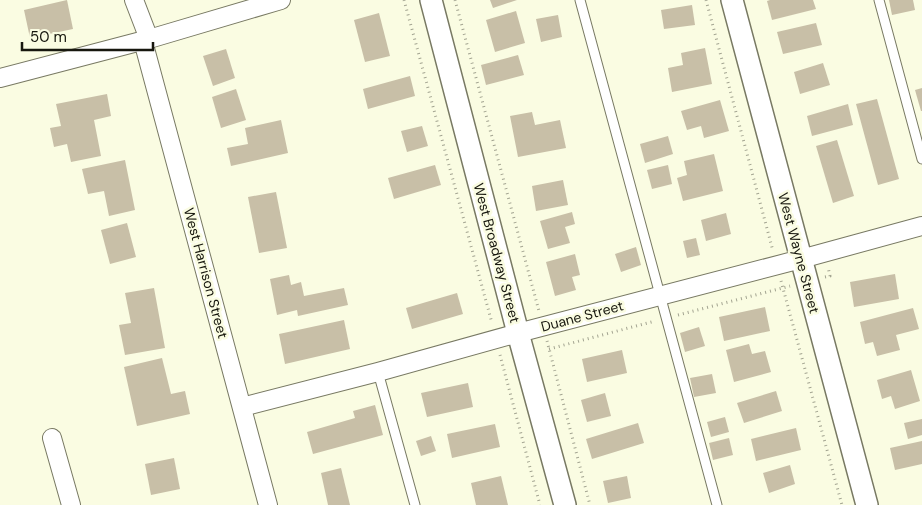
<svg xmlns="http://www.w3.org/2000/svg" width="922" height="505" font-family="'DM Sans',sans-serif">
<rect width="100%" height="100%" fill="#fafce2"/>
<g fill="#c8bfa7">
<polygon points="67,0 73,29 30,38 24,10"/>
<polygon points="490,0 517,0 493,8"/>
<polygon points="770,0 813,0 816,9 772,20 767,1"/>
<polygon points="889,0 913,0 915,10 892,15"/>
<polygon points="692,5 695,25 664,29 661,10"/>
<polygon points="516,11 525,43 495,52 486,20"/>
<polygon points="379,13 390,56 365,62 354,20"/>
<polygon points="558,15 562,37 541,42 536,19"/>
<polygon points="816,23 822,45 783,54 777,32"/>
<polygon points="705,48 712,84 672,92 668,68 683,65 681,53"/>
<polygon points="226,49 235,78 213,86 203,56"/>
<polygon points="518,55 524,75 486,85 481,65"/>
<polygon points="823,63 830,85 800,94 794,72"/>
<polygon points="410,76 415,96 368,109 363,89"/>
<polygon points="922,88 922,111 921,111 915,90"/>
<polygon points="236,89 246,120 221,128 212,97"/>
<polygon points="107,94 111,116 94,120 101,156 71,162 67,144 54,147 50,128 61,126 56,104"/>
<polygon points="877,99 899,179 878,185 856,104"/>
<polygon points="720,100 729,131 704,138 701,126 687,130 681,111"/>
<polygon points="848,104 853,125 812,136 807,116"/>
<polygon points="532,112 535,125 560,120 566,148 518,157 510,116"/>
<polygon points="281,120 288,153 231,166 227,148 248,144 245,128"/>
<polygon points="422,126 428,146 407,152 401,131"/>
<polygon points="668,136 673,154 645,163 640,144"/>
<polygon points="837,140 854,196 833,203 816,146"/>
<polygon points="714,154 723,191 683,201 677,178 687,175 684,161"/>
<polygon points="125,160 135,210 109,216 104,191 88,194 82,169"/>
<polygon points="435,165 441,185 394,199 388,178"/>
<polygon points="668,165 672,184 652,189 647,170"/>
<polygon points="563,180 568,205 536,211 532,186"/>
<polygon points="276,192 287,248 259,253 248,197"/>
<polygon points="572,212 575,224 565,227 570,243 548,249 540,221"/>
<polygon points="726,213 731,234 706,241 701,220"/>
<polygon points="127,223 136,257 110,264 101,230"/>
<polygon points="696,238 700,255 687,258 683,241"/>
<polygon points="636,247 641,265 621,272 615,254"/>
<polygon points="575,254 580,275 572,277 576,290 555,296 546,262"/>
<polygon points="895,274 899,299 854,307 850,282"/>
<polygon points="289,275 291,285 301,282 304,296 344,288 348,305 298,316 297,310 277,315 270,279"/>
<polygon points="154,288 165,348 125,355 119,325 131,323 125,293"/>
<polygon points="457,293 463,314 412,329 406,308"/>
<polygon points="765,307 770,331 724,341 719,317"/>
<polygon points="913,308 919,329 896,335 900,350 877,356 873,342 865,344 860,322"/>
<polygon points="344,320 350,349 285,364 279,334"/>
<polygon points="699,327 705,346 685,352 680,333"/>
<polygon points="749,344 752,354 765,351 771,372 734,382 726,350"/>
<polygon points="622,350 627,373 587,382 582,359"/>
<polygon points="162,358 171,394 185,391 190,414 137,426 124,367"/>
<polygon points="911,370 920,401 895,409 891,396 882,399 877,380"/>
<polygon points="712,374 716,393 694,397 690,378"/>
<polygon points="468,383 473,407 427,417 421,393"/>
<polygon points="776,391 782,411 744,423 737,403"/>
<polygon points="605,393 611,416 587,422 581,400"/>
<polygon points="375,405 383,435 313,454 307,432 355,418 353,411"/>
<polygon points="725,417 729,432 711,437 707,422"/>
<polygon points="922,419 922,435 908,439 904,423"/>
<polygon points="638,423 644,443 592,459 586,439"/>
<polygon points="495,424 500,447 452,458 447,434"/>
<polygon points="796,428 801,450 756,461 751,439"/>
<polygon points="431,436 436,451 421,456 416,441"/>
<polygon points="729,438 733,455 713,460 709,443"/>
<polygon points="922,441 922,464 895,470 890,448"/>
<polygon points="174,458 180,489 151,495 145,464"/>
<polygon points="790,465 795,484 769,493 763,473"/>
<polygon points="341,468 350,505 328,505 321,473"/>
<polygon points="501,476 508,505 476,505 471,483"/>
<polygon points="627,476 631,498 608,503 603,481"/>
</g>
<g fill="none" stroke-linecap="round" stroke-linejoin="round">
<g stroke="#787963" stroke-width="11">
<g id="service">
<polyline points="580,0 717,505"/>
<polyline points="879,0 922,159"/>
<polyline points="378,372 415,505"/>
</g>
</g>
<g stroke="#787963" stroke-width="20">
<g id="minor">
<polyline points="134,0 149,39"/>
<polyline points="143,41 268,505"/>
<polyline points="0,78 149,39 281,0"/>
<polyline points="242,407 378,372 518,333 801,259 922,226"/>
<polyline points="52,438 71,505"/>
</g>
</g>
<g stroke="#787963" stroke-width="24">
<g id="tertiary">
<polyline points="431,0 518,333 565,505"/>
<polyline points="732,0 867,505"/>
</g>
</g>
<g stroke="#a3a491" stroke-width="3" stroke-dasharray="1 4" stroke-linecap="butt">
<polyline points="404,0 492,323"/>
<polyline points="455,0 539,311"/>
<polyline points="706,0 773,251"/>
<polyline points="825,277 830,276 828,267"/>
<polyline points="781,281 842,505"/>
<polyline points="678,315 790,286"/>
<polyline points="547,341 590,505"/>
<polyline points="549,349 655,321"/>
<polyline points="500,355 540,505"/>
</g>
<use href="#service" stroke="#fff" stroke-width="9"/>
<use href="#minor" stroke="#fff" stroke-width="18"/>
<use href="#tertiary" stroke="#fff" stroke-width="21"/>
</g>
<g text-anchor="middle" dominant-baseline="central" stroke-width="5" stroke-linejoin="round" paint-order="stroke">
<g font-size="14" fill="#17170e" stroke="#fafce2">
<text transform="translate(497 253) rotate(75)">West Broadway Street</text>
<text transform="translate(799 253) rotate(75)">West Wayne Street</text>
<text transform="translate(206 273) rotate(75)">West Harrison Street</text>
<text transform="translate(582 316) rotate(-15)">Duane Street</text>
</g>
</g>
<path d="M22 42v8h131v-8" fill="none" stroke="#17170e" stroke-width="2.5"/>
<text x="30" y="42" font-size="15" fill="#17170e" stroke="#fafce2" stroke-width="4" paint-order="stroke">50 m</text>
</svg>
